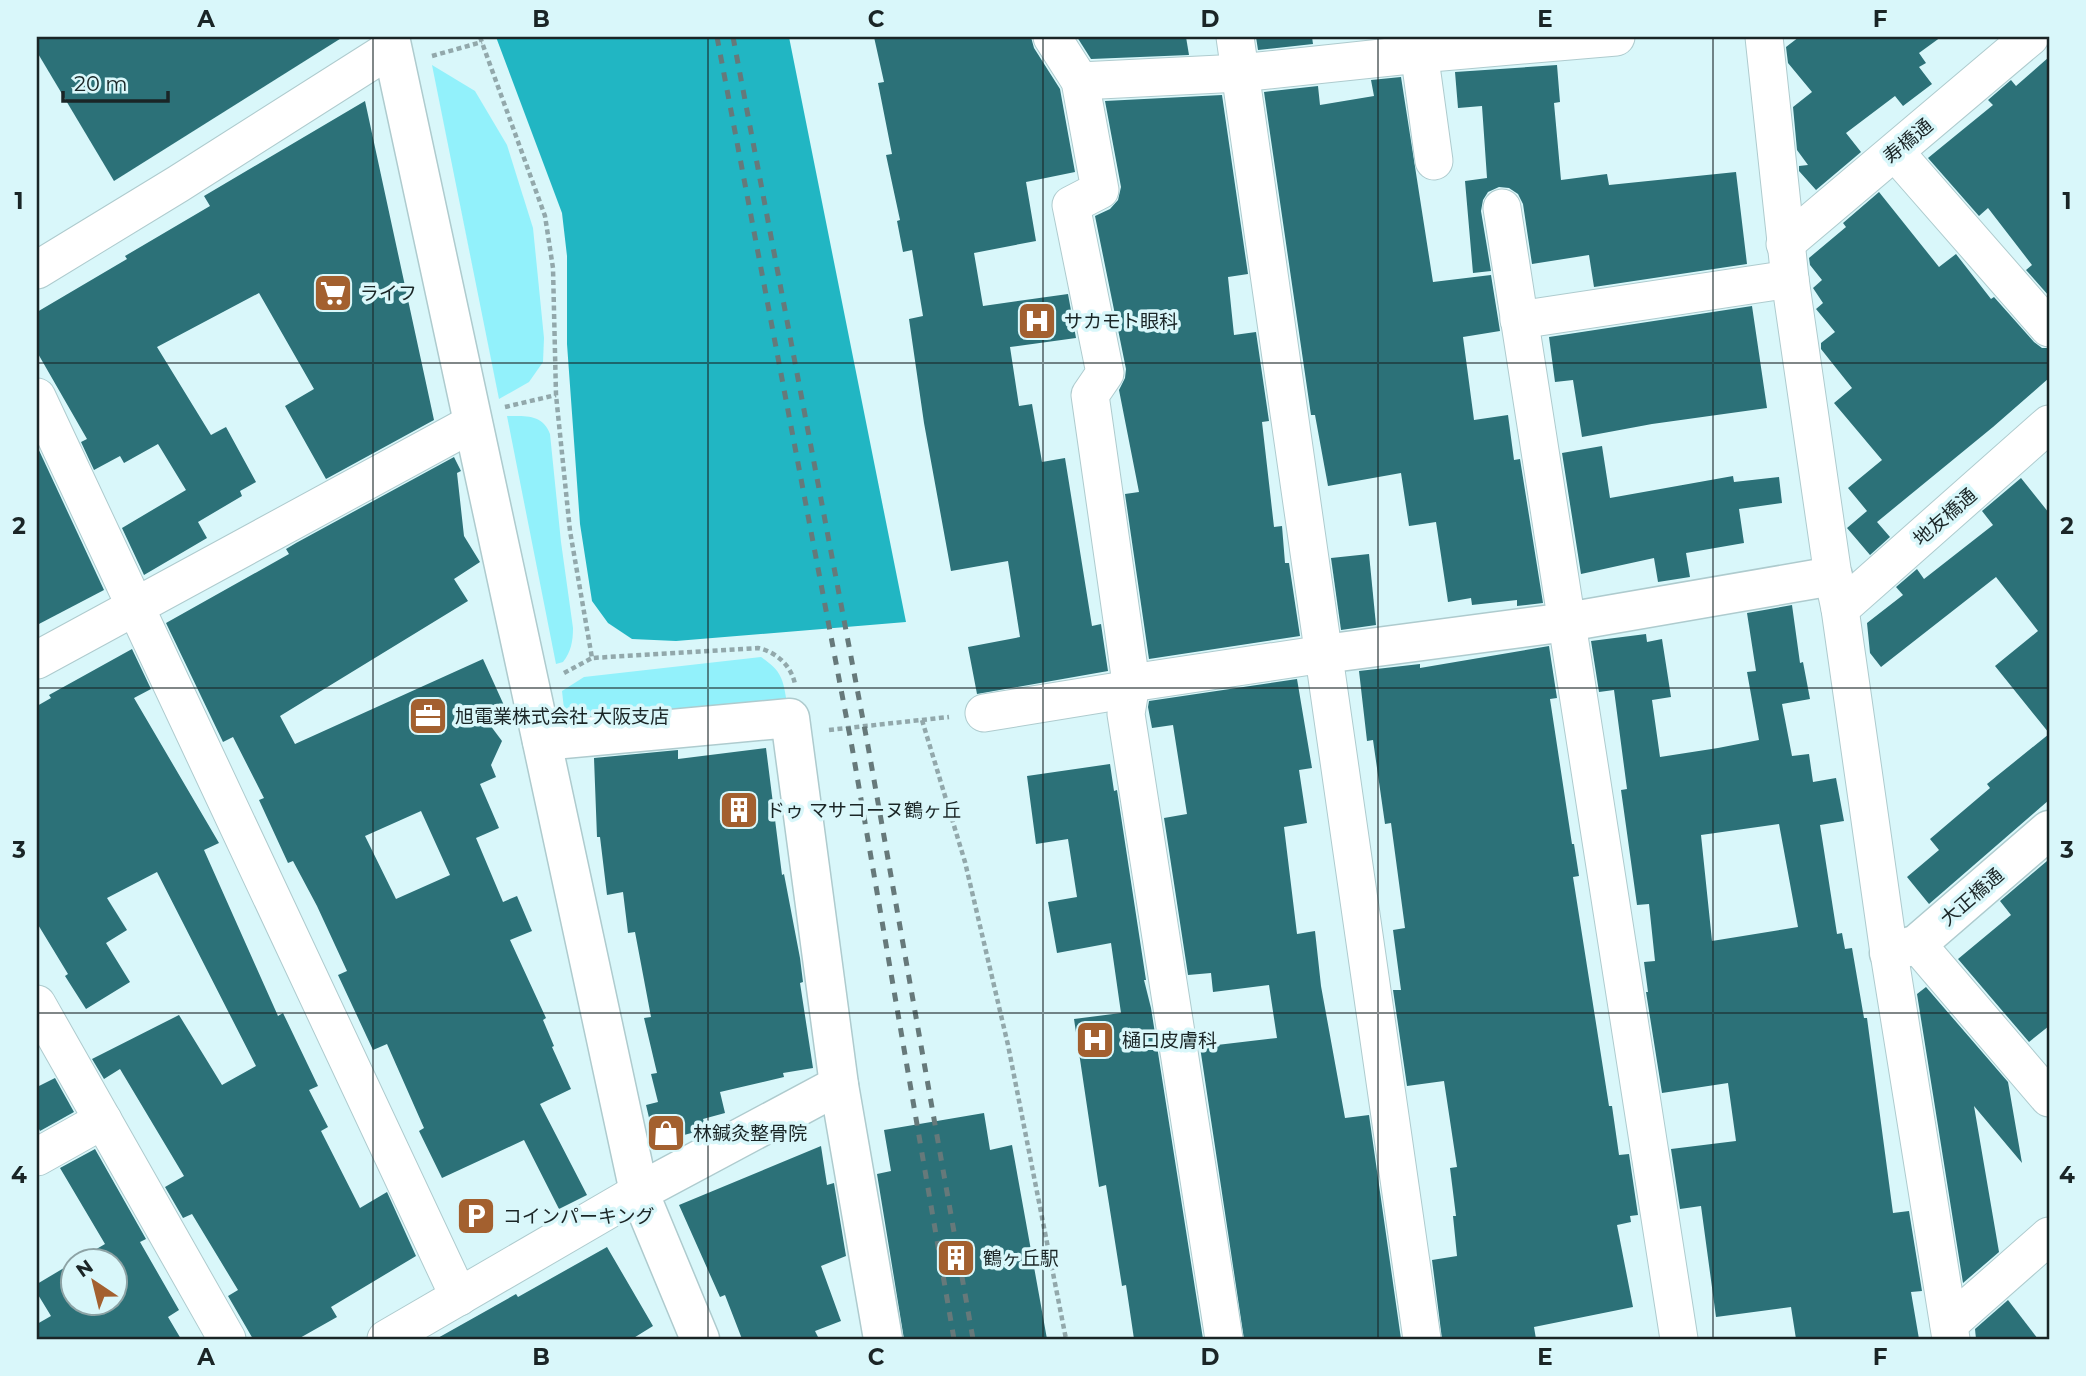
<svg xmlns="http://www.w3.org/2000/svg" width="2086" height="1376" font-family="Montserrat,'Noto Sans JP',sans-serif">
<rect width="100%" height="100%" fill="#d9f7fa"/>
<g fill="#92f1fb">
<polygon points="432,65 475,91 507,145 533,228 544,338 543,362 529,382 499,399"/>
<path d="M507 416C525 416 543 414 550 434L561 542 573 628C573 641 571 652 563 662L556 664Z"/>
<path d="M761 657C782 671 783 679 787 703L565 718 562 691 584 677Z"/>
</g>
<polygon fill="#21b6c3" points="496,37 789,37 906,622 676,641 632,639 608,623 592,601 580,524 567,344 567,256 562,213"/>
<g fill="#2c7178" fill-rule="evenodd">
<polygon points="37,37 343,37 114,181 37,52"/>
<polygon points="874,37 1031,37 1034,48 1060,89 1075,172 1026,182 1036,241 974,253 983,306 1068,294 1076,338 1010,347 1019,406 1032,404 1042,462 1065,458 1092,626 1101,624 1108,671 977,694 968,647 1020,637 1008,561 951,571 924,423 909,319 923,316 912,250 903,252 897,221 900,220 886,155 892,154 878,83 884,82"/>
<polygon points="1077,37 1186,37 1189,55 1091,59"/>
<polygon points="1256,37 1312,37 1313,44 1258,50"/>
<polygon points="1799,37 1941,37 1919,53 1926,63 1919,67 1932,84 1903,106 1895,96 1846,133 1861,152 1816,190 1799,171 1799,166 1808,165 1797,150 1793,107 1812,92 1788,63 1786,47"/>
<polygon points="2049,57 2049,296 2026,270 2032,265 1988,208 1979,216 1928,158 1993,105 1988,100 2011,80 2016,86"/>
<polygon points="1557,65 1560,102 1554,103 1561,180 1607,174 1609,185 1736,172 1747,264 1594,287 1589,255 1532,264 1523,204 1518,194 1509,188 1499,187 1488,192 1483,200 1481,211 1491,271 1473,273 1465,181 1487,178 1482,106 1458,108 1455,72"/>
<polygon points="1401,77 1433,282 1491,275 1500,331 1463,337 1474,420 1508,415 1514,460 1520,459 1543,603 1517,606 1517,600 1472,605 1471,598 1448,602 1436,522 1409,526 1401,473 1328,486 1315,415 1311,415 1264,92 1318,86 1320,105 1374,96 1371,80"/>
<polygon points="1222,95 1248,274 1228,277 1234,335 1256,332 1269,421 1262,422 1274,527 1282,526 1285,563 1289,563 1300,636 1149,659 1125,494 1139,492 1119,390 1125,378 1126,369 1095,216 1110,209 1118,200 1121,187 1105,101"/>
<polygon points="365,101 434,420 326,479 285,406 314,389 259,293 157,347 211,435 226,427 256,482 240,491 242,496 198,522 207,538 144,575 122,528 186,490 158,444 124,463 120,456 94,470 81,442 87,439 37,352 37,312 127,259 125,256 210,206 204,196"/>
<polygon points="1879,192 1939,267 1956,254 1991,299 1994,297 2034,342 2042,348 2049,348 2049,378 1993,427 1877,522 1890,537 1870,555 1847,528 1867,511 1848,488 1882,460 1834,403 1852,388 1821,349 1821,343 1835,332 1816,309 1823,303 1813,288 1822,280 1810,265 1809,258 1846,227 1843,223"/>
<polygon points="1752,306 1767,408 1652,424 1582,437 1573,380 1555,382 1549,337"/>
<polygon points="37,446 104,590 37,625"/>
<polygon points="1602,446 1610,498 1733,476 1734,482 1779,477 1782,503 1739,509 1744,543 1686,553 1690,577 1658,582 1654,558 1581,574 1562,453"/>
<path d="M454 457 461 471 457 473 464 536 480 562 454 579 468 601 280 716 295 744 483 659 507 712 487 721 502 741 491 765 496 777 480 784 499 828 476 838 503 902 517 896 532 931 510 940 546 1018 543 1020 554 1046 552 1047 571 1089 540 1104 587 1195 559 1209 524 1140 442 1178 419 1131 424 1128 387 1044 373 1050 338 975 347 971 317 906 293 861 288 863 259 800 264 798 233 737 223 742 166 623 289 554 286 549 296 543ZM421 811 450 875 396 899 365 836Z"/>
<polygon points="2021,478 2049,513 2049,733 1995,666 2038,631 1996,577 1881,667 1870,653 1867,623 1903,595 1896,587 1917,569 1924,579 1993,525 1982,511"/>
<polygon points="1369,554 1376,625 1341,630 1331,558"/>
<path d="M1792 605 1800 663 1803 662 1810 699 1782 704 1792 756 1809 754 1813 782 1836 778 1844 821 1820 825 1837 934 1842 933 1845 949 1852 948 1864 1018H1867L1893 1213 1909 1211 1922 1291 1911 1292 1919 1339H1796L1791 1307 1716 1317 1701 1206 1680 1209 1671 1149 1736 1141 1728 1083 1662 1093 1646 992H1648L1644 962 1655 961 1649 904 1637 905 1621 790 1627 789 1614 690 1599 692 1591 641 1646 634 1647 642 1662 639 1671 697 1652 700 1660 757 1718 748 1759 740 1747 672 1756 671 1747 613ZM1779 824 1798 927 1712 941 1701 835Z"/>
<polygon points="1549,646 1557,698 1550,699 1572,844 1574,844 1579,876 1573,877 1609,1106 1612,1106 1619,1155 1629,1154 1638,1215 1630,1216 1631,1222 1617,1225 1633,1307 1534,1327 1536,1339 1442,1339 1432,1260 1457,1256 1453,1216 1456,1216 1450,1168 1457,1167 1444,1081 1407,1086 1393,990 1401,990 1393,930 1405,928 1391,823 1385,824 1373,740 1367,741 1359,671 1420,664 1420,668"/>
<polygon points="132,649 151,689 134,698 219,843 204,850 278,1016 283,1013 318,1086 309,1090 328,1127 321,1131 360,1208 387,1192 416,1256 331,1307 337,1317 298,1339 253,1339 228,1296 238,1290 192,1214 183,1218 165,1187 184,1176 120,1069 104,1079 92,1059 179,1015 222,1085 256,1066 157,872 107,898 127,930 106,943 130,982 86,1009 65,976 68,974 37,923 37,706 51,698 49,695"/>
<polygon points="1297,679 1312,768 1299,770 1307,823 1284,827 1297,934 1315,931 1321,986 1345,1118 1369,1115 1401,1339 1244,1339 1200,1047 1277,1038 1269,985 1213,992 1211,973 1188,975 1164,818 1187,814 1173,725 1152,728 1148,707 1149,701"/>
<polygon points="2049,734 2049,800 1929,904 1907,877 1939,850 1930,839 1990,788 1987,784"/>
<polygon points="766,748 782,875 784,874 800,958 803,982 800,983 813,1068 783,1073 784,1077 720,1092 725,1113 703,1119 706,1129 655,1143 646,1105 658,1102 651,1074 657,1073 644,1018 651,1017 635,932 628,933 623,892 607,895 600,837 597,837 594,758 678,750 678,759"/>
<polygon points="1110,764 1114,791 1117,790 1146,980 1144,980 1151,1008 1203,1339 1134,1339 1126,1285 1122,1286 1106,1185 1099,1187 1074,1019 1121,1013 1111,943 1057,953 1048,902 1077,897 1068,839 1036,844 1027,776"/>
<polygon points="2047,861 2049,864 2049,1026 2029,1042 1958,959 2011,915 2000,901"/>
<polygon points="1926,987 2008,1082 2022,1163 1974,1106 1999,1252 1963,1283 1917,994"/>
<polygon points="55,1078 74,1112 40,1131 37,1125 37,1087"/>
<polygon points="984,1113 990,1150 1012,1145 1047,1339 904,1339 877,1174 891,1171 884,1130"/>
<polygon points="821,1146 827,1185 834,1183 846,1256 821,1266 841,1321 815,1331 819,1339 742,1339 725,1295 720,1297 679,1205"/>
<polygon points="95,1149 146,1239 140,1242 179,1310 168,1317 181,1339 37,1339 37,1324 51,1316 37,1293 37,1284 74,1262 74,1303 116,1303 116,1261 76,1261 105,1244 60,1168"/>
<polygon points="607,1247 653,1326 632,1339 436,1339 516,1294 518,1297"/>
<polygon points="2008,1300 2038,1339 1976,1339 1975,1329"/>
</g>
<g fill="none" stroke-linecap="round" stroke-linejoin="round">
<g stroke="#aecbce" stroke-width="39">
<g id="street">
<polyline points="1052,37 1080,81 1100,190 1071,205 1105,373 1090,395 1131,683 1126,714 1224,1339"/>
<polyline points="1235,37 1422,1339"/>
<polyline points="1417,37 1434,161"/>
<polyline points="1764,37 1790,279 1833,576 1840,609 1889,953 1951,1339"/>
<polyline points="1080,81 1240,73 1419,54 1616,37"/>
<polyline points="1895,152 2049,328"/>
<polyline points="1502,208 1679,1339"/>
<polyline points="1785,244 2030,37"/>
<polyline points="37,270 178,184 392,48"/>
<polyline points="1519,320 1790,279"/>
<polyline points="37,397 459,1297"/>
<polyline points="1840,609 2049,424"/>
<polyline points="37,660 473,423"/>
<polyline points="1131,683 1324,654"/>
<polyline points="984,713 1131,689"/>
<polyline points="1917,944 2049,1098"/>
<polyline points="37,1004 227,1339"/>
<polyline points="37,1157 103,1120"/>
<polyline points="1949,1324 2049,1236"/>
<polyline points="386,1339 639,1192"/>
</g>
</g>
<g stroke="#aecbce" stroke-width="41">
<g id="secondary">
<polyline points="390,37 639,1192 700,1339"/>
<polyline points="1324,654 1567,622 1833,576"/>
<polyline points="542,741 790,718 839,1085 883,1339"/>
<polyline points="1889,953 1917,944 2049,830"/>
<polyline points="639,1192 839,1085"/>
</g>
</g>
<g stroke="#92a8ab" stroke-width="4.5" stroke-dasharray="5 3.5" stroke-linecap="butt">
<path d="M480 37 545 216 553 268 556 395 570 531 592 658 758 648C776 652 791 665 795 684"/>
<polyline points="432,56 482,42"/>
<polyline points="505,407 556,395"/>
<polyline points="564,673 592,658"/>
<polyline points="922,720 965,862 1008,1045 1066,1339"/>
<polyline points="829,730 949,717"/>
</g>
<use href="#street" stroke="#fff" stroke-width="37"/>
<use href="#secondary" stroke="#fff" stroke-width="38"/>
<g stroke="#66797a" stroke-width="5" stroke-dasharray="9 9" stroke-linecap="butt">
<polyline points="717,37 852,747 954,1339"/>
<polyline points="733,37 868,746 973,1339"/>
</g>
</g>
<path fill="none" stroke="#1a2526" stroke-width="2" stroke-opacity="0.55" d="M373 37V1339M708 37V1339M1043 37V1339M1378 37V1339M1713 37V1339M37 363H2049M37 688H2049M37 1013H2049"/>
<defs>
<g id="supermarket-square" transform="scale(2.0125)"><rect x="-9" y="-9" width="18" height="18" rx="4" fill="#a3602f" stroke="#d9f7fa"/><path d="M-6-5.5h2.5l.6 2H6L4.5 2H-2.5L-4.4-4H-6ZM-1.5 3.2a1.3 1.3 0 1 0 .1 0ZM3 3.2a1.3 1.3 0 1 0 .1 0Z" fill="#fff"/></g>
<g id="hospital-square" transform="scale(2.0125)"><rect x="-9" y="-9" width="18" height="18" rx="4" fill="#a3602f" stroke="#d9f7fa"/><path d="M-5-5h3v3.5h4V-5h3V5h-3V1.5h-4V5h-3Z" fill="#fff"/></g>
<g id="office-square" transform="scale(2.0125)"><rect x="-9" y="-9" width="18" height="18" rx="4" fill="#a3602f" stroke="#d9f7fa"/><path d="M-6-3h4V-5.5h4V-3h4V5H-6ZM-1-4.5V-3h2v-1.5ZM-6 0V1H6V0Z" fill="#fff"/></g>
<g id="building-square" transform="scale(2.0125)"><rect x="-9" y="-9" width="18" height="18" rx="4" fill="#a3602f" stroke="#d9f7fa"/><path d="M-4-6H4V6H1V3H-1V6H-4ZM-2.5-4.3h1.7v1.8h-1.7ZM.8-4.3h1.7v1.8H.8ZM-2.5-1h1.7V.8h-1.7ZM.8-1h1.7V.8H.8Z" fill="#fff"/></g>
<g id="shop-square" transform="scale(2.0125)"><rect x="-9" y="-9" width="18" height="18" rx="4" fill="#a3602f" stroke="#d9f7fa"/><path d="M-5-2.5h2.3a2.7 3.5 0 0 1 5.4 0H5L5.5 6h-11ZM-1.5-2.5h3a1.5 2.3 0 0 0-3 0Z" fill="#fff"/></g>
<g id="parking-square" transform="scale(2.0125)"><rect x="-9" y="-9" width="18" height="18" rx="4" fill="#a3602f" stroke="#d9f7fa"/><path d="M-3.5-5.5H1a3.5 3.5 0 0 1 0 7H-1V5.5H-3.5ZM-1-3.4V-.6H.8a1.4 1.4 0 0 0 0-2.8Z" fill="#fff"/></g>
</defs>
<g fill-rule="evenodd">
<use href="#supermarket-square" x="333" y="293"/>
<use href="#hospital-square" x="1037" y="321"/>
<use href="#office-square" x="428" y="716"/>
<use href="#building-square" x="739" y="810"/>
<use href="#hospital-square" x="1095" y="1040"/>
<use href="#shop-square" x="666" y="1133"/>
<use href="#parking-square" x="476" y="1216"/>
<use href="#building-square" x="956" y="1258"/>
</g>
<g text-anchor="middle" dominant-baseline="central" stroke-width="7" stroke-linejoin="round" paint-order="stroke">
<g font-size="19" fill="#1a2526" stroke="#d9f7fa">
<text transform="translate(1908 141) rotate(-40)">寿橋通</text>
<text transform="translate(1945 517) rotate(-41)">地友橋通</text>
<text transform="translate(1972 897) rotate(-41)">大正橋通</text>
</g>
<g font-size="19" fill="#1a2526" stroke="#d9f7fa" text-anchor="start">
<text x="360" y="293">ライフ</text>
<text x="1064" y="321">サカモト眼科</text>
<text x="455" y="716">旭電業株式会社 大阪支店</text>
<text x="766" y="810">ドゥ マサコーヌ鶴ヶ丘</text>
<text x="1122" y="1040">樋口皮膚科</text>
<text x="693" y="1133">林鍼灸整骨院</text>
<text x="503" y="1216">コインパーキング</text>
<text x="983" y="1258">鶴ヶ丘駅</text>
</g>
</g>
<rect width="2086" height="1376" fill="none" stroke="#d9f7fa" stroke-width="77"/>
<g transform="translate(94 1282) rotate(325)"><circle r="33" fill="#d9f7fa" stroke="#8da3a5" stroke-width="2"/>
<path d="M0-5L12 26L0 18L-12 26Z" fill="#a3602f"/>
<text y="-10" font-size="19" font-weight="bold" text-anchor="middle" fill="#1a2526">N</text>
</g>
<path d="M63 91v10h105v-10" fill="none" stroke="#1a2526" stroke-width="3.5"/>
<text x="74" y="91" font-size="21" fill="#1a2526" stroke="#d9f7fa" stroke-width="5" paint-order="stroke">20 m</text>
<rect x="38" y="38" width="2010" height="1300" fill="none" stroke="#1a2526" stroke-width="2.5"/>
<g font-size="23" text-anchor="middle" font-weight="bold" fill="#1a2526">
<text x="206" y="27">A</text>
<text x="541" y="27">B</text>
<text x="876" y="27">C</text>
<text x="1210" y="27">D</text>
<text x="1545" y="27">E</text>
<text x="1880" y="27">F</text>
<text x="19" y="209">1</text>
<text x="2067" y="209">1</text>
<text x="19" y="534">2</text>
<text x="2067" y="534">2</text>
<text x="19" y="858">3</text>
<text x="2067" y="858">3</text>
<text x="19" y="1183">4</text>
<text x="2067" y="1183">4</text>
<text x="206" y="1365">A</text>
<text x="541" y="1365">B</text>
<text x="876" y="1365">C</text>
<text x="1210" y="1365">D</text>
<text x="1545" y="1365">E</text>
<text x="1880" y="1365">F</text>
</g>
</svg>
